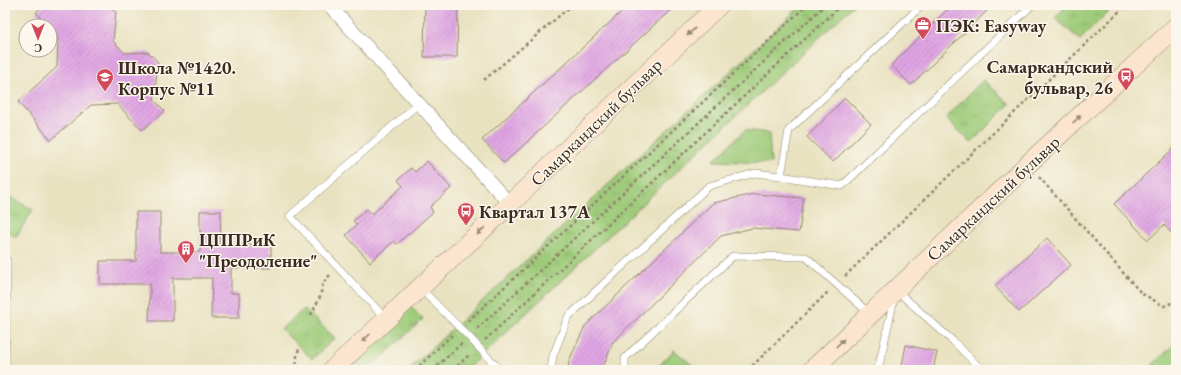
<svg xmlns="http://www.w3.org/2000/svg" width="1181" height="375" font-family="'EB Garamond',serif">
<defs>
<pattern id="grass-tufts" width="24" height="20" patternUnits="userSpaceOnUse"><rect width="24" height="20" fill="#9ecb79"/><path d="M3 7l-1-3M5 7V3M7 7l1-3M15 17l-1-3M17 17v-4M19 17l1-3" fill="none" stroke="#89ae68"/></pattern>
<pattern id="building-hatch" width="6" height="6" patternUnits="userSpaceOnUse"><rect width="6" height="6" fill="#e0a5e4"/><path d="M-1 1l2-2M0 6l6-6M5 7l2-2" fill="none" stroke="#b787b8"/></pattern>
</defs>
<rect width="100%" height="100%" fill="#fbf7ec"/>
<filter id="ink" filterUnits="userSpaceOnUse"><feTurbulence type="fractalNoise" baseFrequency=".025" numOctaves="2"/><feDisplacementMap in="SourceGraphic" scale="8" xChannelSelector="R" yChannelSelector="G"/><feConvolveMatrix kernelMatrix="1 2 1 2 8 2 1 2 1" color-interpolation-filters="sRGB"/></filter>
<filter id="wash" filterUnits="userSpaceOnUse"><feTurbulence type="fractalNoise" baseFrequency=".012" numOctaves="4" result="noise"/><feDisplacementMap in="SourceGraphic" scale="16" xChannelSelector="R" yChannelSelector="G"/><feGaussianBlur stdDeviation="0.9" result="paint"/><feColorMatrix in="noise" values="0 0 0 0 0 0 0 0 0 0 0 0 0 0 0 0 0 1.4 0 .05"/><feComposite in="paint" operator="in"/></filter>
<g filter="url(#wash)">
<rect width="100%" height="100%" fill="#e9e2c1"/>
<g fill="url(#grass-tufts)" stroke="#6c7a4c">
<polygon points="802,5 854,5 466,370 408,370"/>
<polygon points="1067,5 1115,5 1080,40 1055,18"/>
<polygon points="983,80 1010,104 971,143 946,118"/>
<polygon points="5,194 33,210 16,237 5,231"/>
<polygon points="407,303 423,319 368,370 339,370"/>
<polygon points="304,309 335,338 312,359 281,329"/>
<polygon points="674,350 698,370 655,370"/>
</g>
<g fill="#9ecb79" stroke="#6c7a4c">
<polygon points="745,130 769,133 771,163 713,161"/>
<polygon points="1176,343 1176,370 1147,370"/>
</g>
<g id="blocks">
<g fill="url(#building-hatch)">
<polygon points="44,5 108,5 116,12 113,41 125,53 148,52 158,62 154,100 165,111 142,130 117,104 91,105 51,140 18,102 57,67 58,38 50,29 50,26 47,26 36,12"/>
<polygon points="425,5 458,5 457,57 424,57"/>
<polygon points="629,5 676,5 504,163 482,140"/>
<polygon points="952,5 993,5 911,85 891,65"/>
<polygon points="845,98 871,124 833,162 807,137"/>
<polygon points="1176,146 1176,238 1164,225 1148,240 1114,204"/>
<polygon points="427,161 451,188 430,207 433,212 397,244 394,241 370,262 346,235 357,225 353,221 367,209 372,214 403,186 398,180 411,168 415,172"/>
<polygon points="754,194 804,198 799,232 752,228 721,236 613,342 602,370 568,370 569,361 585,326 713,203"/>
<polygon points="200,211 221,211 220,245 271,245 271,268 231,268 231,293 239,293 239,318 211,318 212,278 173,278 173,321 149,321 150,284 100,284 100,261 136,261 136,212 160,212 160,252 200,252"/>
<polygon points="1047,238 1071,265 1019,312 995,286"/>
<polygon points="906,345 937,352 933,370 901,370"/>
</g>
</g>
</g>
<g filter="url(#ink)">
<use href="#blocks" fill-opacity="0" stroke="#928670" stroke-width="1"/>
<g fill="none" stroke-linecap="round" stroke-linejoin="round">
<g stroke="#928670" stroke-width="8">
<g id="lane">
<polyline points="781,176 789,130 922,5"/>
<polyline points="420,288 469,337 500,370"/>
<polyline points="897,291 953,341 982,370"/>
<polyline points="386,319 290,216 419,103"/>
<polyline points="5,370 7,261"/>
<polyline points="551,370 553,356 568,317 709,186 755,173 781,176 842,186 1032,5"/>
<polyline points="625,370 625,358 733,256 806,257 870,314"/>
<polyline points="878,370 894,299"/>
</g>
</g>
<g stroke="#928670" stroke-width="14">
<polyline id="street" points="329,5 510,204"/>
</g>
<g stroke="#928670" stroke-width="20">
<g id="secondary">
<polyline points="332,370 510,204 719,5"/>
<polyline points="812,370 1028,164 1176,27"/>
</g>
</g>
<g stroke="#928670" stroke-width="2.5" stroke-dasharray="3 3" stroke-linecap="butt">
<polyline points="484,80 572,5"/>
<polyline points="1039,177 1141,293 1164,306 1176,301"/>
<polyline points="845,276 1126,5"/>
<polyline points="311,315 320,297 323,283 330,275"/>
<polyline points="468,321 807,5"/>
<polyline points="477,329 825,5"/>
<polyline points="485,340 841,5"/>
<polyline points="296,370 297,356 299,348"/>
<polyline points="415,370 452,335"/>
<polyline points="433,370 462,343"/>
<polyline points="453,370 470,354"/>
<polyline points="748,370 828,292"/>
</g>
<use href="#lane" stroke="#fff" stroke-width="7"/>
<use href="#street" stroke="#fff" stroke-width="13"/>
<use href="#secondary" stroke="#fbe5cf" stroke-width="19"/>
</g>
<defs><path id="oneway-solid" d="M-6-.8H1V-3.2L6.5 0L1 3.2V.8H-6Z"/></defs>
<g fill="#9b8876">
<use href="#oneway-solid" transform="translate(691 32) rotate(136)"/>
<use href="#oneway-solid" transform="translate(1077 119) rotate(-43)"/>
<use href="#oneway-solid" transform="translate(481 231) rotate(137)"/>
<use href="#oneway-solid" transform="translate(366 338) rotate(137)"/>
<use href="#oneway-solid" transform="translate(840 343) rotate(-44)"/>
</g>
</g>
<defs>
<g id="office-pin" transform="scale(0.9)"><path d="M0 17L-7.5 6A9.5 9.5 0 1 1 7.5 6Z" fill="#d1495b" stroke="#fbf7ec"/><path d="M-6-3h4V-5.5h4V-3h4V5H-6ZM-1-4.5V-3h2v-1.5ZM-6 0V1H6V0Z" fill="#fff"/></g>
<g id="bus-pin" transform="scale(0.9)"><path d="M0 17L-7.5 6A9.5 9.5 0 1 1 7.5 6Z" fill="#d1495b" stroke="#fbf7ec"/><path d="M-5-6H5V4H4V6H2V4H-2V6H-4V4H-5ZM-3.5-4V0h7V-4ZM-3.5 1.2v1.5H-2V1.2ZM2 1.2v1.5H3.5V1.2Z" fill="#fff"/></g>
<g id="school-pin" transform="scale(0.9)"><path d="M0 17L-7.5 6A9.5 9.5 0 1 1 7.5 6Z" fill="#d1495b" stroke="#fbf7ec"/><path d="M0-5L7-2L0 1L-7-2ZM-4 1L0 2.5L4 1V4Q0 6-4 4Z" fill="#fff"/></g>
<g id="building-pin" transform="scale(0.9)"><path d="M0 17L-7.5 6A9.5 9.5 0 1 1 7.5 6Z" fill="#d1495b" stroke="#fbf7ec"/><path d="M-4-6H4V6H1V3H-1V6H-4ZM-2.5-4.3h1.7v1.8h-1.7ZM.8-4.3h1.7v1.8H.8ZM-2.5-1h1.7V.8h-1.7ZM.8-1h1.7V.8H.8Z" fill="#fff"/></g>
</defs>
<g fill-rule="evenodd">
<use href="#office-pin" x="923" y="25"/>
<use href="#bus-pin" x="1126" y="76"/>
<use href="#school-pin" x="105" y="77"/>
<use href="#bus-pin" x="466" y="211"/>
<use href="#building-pin" x="186" y="249"/>
</g>
<g text-anchor="middle" dominant-baseline="central" stroke-width="3" stroke-linejoin="round" paint-order="stroke">
<g font-size="18" font-weight="bold" fill="#3b2a1e" stroke="#fbf7ec" text-anchor="start">
<text x="936" y="25">ПЭК: Easyway</text>
<text x="1113" y="66" text-anchor="end">Самаркандский<tspan x="1113" dy="21">бульвар, 26</tspan></text>
<text x="118" y="67">Школа №1420.<tspan x="118" dy="21">Корпус №11</tspan></text>
<text x="479" y="211">Квартал 137А</text>
<text x="199" y="239">ЦППРиК<tspan x="199" dy="21">"Преодоление"</tspan></text>
</g>
<g font-size="18" fill="#3b2a1e" stroke="#fbf7ec">
<text transform="translate(596 122) rotate(-44)">Самаркандский бульвар</text>
<text transform="translate(993 198) rotate(-43)">Самаркандский бульвар</text>
</g>
</g>
<rect width="1181" height="375" fill="none" stroke="#fbf7ec" stroke-width="20"/>
<g transform="translate(38 38) rotate(180)"><circle r="19" fill="#fbf7ec" stroke="#aea59a"/>
<path d="M0-3L7 15L0 10L-7 15Z" fill="#d1495b"/>
<text y="-6" font-size="11" font-weight="bold" text-anchor="middle" fill="#3b2a1e">С</text>
</g>
</svg>
